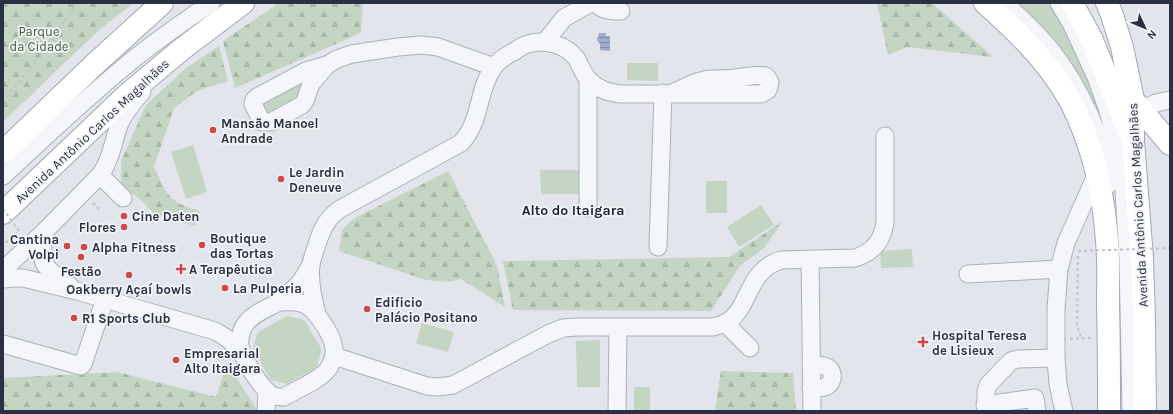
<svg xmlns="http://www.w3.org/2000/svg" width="1173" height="414" font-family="Karla,sans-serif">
<defs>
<pattern id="forest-firs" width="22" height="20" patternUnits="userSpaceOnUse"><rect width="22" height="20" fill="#c5d5c3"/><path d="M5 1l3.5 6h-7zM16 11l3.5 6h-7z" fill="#a9b7a9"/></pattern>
<pattern id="water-rules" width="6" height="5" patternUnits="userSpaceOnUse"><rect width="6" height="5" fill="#9dadcb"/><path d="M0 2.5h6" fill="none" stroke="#808da6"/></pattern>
</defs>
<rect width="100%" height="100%" fill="#e2e5eb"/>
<g fill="#c5d5c3">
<polygon points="1013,3 1053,3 1079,51 1116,157"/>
<polygon points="627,63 658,63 658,81 627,80"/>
<polygon points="304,78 301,97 268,117 258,101"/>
<polygon points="193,145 207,192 186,199 171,152"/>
<polygon points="540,170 582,170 582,194 541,194"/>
<rect x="706" y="181" width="21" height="32"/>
<polygon points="761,205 774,225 739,247 727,227"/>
<polygon points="912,249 913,267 881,268 880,251"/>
<path d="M288 316 304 320 306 323 321 348C321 354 318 364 314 369L286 384 271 380 269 378 253 348 257 334 260 331 285 317Z"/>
<polygon points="422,323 454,332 448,352 416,343"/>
<polygon points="600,340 600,387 577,387 576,341"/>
<rect x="634" y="387" width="16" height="24"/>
</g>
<g fill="url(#forest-firs)">
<polygon points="3,3 134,3 100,29 3,122"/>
<polygon points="279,3 363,3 361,33 235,88 223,41"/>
<polygon points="877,3 932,3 993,57 907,47 888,55"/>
<path d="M219 46 228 81 197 91 174 108 154 167C167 195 168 202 200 211L195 226 154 214 141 200 121 185V161L146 105 186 68Z"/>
<polygon points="448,171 497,265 505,307 461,279 449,282 426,280 339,251 342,230 353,219"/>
<polygon points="783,221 764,248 740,266 711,311 513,310 503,261 729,257"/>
<polygon points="227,363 258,411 3,411 3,378 117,372 216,397"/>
<polygon points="721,371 793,373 796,411 711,411 715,410"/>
</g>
<polygon fill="url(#water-rules)" points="599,33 606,33 606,36 610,36 610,51 600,50 600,44 597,40"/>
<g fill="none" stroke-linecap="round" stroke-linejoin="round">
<g stroke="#abafb9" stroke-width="19">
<g id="minor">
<path d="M595 3C603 11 611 11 621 11"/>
<path d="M1005 3C1018 16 1032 28 1044 42 1070 71 1097 122 1105 161 1107 169 1107 177 1108 185"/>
<polyline points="1059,3 1071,23 1096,77 1107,108 1122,159 1128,259 1131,411"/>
<polyline points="545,42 564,18 591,3"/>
<polyline points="327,65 311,84 305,101 302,105 271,122 262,122 253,104 254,100 257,97 306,71 327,65 337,59 352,54 398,47 421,45 438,47 494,67"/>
<polyline points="1141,110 1156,103 1170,100"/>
<polyline points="100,175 123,198"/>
<path d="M3 176C45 137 86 98 130 62 156 41 183 22 211 3"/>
<polyline points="588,208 588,80"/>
<path d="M45 231C37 265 44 267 70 286"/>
<polyline points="658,247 663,93"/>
<polyline points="810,259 812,411"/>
<path d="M3 270 45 231 100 175C111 160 113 142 119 125 124 113 133 102 142 92"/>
<polyline points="968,274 1059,269"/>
<path d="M3 279 14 278H23L77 291 215 331C227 337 234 343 242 354"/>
<path d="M279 302C286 302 294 301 301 303 314 306 333 335 334 349 335 356 332 363 328 369 319 381 297 389 284 397 280 397 277 397 274 396 262 391 243 359 240 346 239 340 241 331 244 326 251 314 268 308 279 302Z"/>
<polyline points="279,302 300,283 311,265"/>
<path d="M317 314C313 299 309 281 311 265 312 258 315 251 317 244 322 229 327 218 340 209L461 143C482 120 477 91 493 68 498 60 507 55 515 51 519 48 524 45 528 44 544 39 565 44 576 58 581 65 583 75 590 81 599 90 608 92 620 94H761L768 90 770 82 766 76C755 74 746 77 735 78 727 79 719 79 710 79 697 80 684 88 672 93"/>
<polyline points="725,323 750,348"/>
<polyline points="3,344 81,366 83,364 105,299"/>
<path d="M334 356 427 386 438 387 453 385 548 334 563 328 577 327H713C716 326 721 325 725 323 751 310 745 271 781 260L855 258C874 252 883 240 885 221V136"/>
<path d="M811 366C815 366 820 365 824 366 834 368 835 381 827 386 823 389 816 388 811 388"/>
<polyline points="985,405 1035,398 1037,411"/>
<polyline points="266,411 267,391"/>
<polyline points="617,411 618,327"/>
<polyline points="986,411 986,392 988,385 1011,361 1018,359 1056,358"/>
<polyline points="1064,411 1058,384 1056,358 1056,309 1059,269 1066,243 1097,173"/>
</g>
</g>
<g stroke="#a1a7b7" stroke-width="24">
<g id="major">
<path d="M985 3C1021 35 1059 72 1078 117 1095 155 1104 200 1107 241 1109 262 1108 284 1108 305 1109 340 1109 376 1109 411"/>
<polyline points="1072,3 1091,38 1129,131"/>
<polyline points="1107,3 1112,15 1122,47 1133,100 1133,141 1142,258 1144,320 1145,411"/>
<polyline points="1133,100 1170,144"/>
<polyline points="3,152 96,63 162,3"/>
<polyline points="3,213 127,95 182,49 243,3"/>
</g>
</g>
<g stroke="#c0c3ca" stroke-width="2" stroke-dasharray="3 3" stroke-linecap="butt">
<polyline points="3,101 37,60 77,3"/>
<polyline points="93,203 99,209"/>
<polyline points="1078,256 1077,325 1081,338"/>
<polyline points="1070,339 1093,338"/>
<polyline points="1170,377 1170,401"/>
</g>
<use href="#minor" stroke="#f5f6f9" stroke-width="17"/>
<use href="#major" stroke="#fff" stroke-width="22"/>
<g stroke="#c0c3ca" stroke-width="2" stroke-dasharray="3 3" stroke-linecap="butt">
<polyline points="3,209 19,231 3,245"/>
<polyline points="1078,251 1170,248"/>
</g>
</g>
<g fill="#d24648" stroke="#f2f4f8" stroke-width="1.5">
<circle cx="213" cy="130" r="4"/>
<circle cx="281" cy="179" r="4"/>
<circle cx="124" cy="216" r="4"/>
<circle cx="124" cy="227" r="4"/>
<circle cx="202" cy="245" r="4"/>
<circle cx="67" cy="246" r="4"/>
<circle cx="84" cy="247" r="4"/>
<circle cx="81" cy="257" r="4"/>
<path d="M179 263h4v4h4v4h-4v4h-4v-4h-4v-4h4z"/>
<circle cx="129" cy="275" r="4"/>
<circle cx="225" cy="288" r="4"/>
<circle cx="367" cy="309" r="4"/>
<circle cx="74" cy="318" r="4"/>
<path d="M921 336h4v4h4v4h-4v4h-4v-4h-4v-4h4z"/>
<circle cx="176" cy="360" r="4"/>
</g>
<g text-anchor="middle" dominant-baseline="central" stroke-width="3.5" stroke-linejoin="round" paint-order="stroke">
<g font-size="13" fill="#396037" stroke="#f2f4f8">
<text x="39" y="31">Parque<tspan x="39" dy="15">da Cidade</tspan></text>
</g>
<g font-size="13" font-weight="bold" fill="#2a3043" stroke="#f2f4f8" text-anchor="start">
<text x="221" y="123">Mansão Manoel<tspan x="221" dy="15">Andrade</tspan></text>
<text x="289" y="172">Le Jardin<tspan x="289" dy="15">Deneuve</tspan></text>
<text x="132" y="216">Cine Daten</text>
<text x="116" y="227" text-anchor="end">Flores</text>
<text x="210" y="238">Boutique<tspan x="210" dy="15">das Tortas</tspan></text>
<text x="59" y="239" text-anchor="end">Cantina<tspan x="59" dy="15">Volpi</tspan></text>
<text x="92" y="247">Alpha Fitness</text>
<text x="189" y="269">A Terapêutica</text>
<text x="81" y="271" text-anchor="middle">Festão</text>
<text x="233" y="288">La Pulperia</text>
<text x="129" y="289" text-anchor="middle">Oakberry Açaí bowls</text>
<text x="375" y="302">Edificio<tspan x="375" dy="15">Palácio Positano</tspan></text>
<text x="82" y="318">R1 Sports Club</text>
<text x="932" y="335">Hospital Teresa<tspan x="932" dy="15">de Lisieux</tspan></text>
<text x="184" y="353">Empresarial<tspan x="184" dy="15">Alto Itaigara</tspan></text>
</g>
<g font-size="13" fill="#2a3043" stroke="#f2f4f8">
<text transform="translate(92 131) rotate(-43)">Avenida Antônio Carlos Magalhães</text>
<text transform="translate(1138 205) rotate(-93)">Avenida Antônio Carlos Magalhães</text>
</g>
<g font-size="14" font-weight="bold" fill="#1c2134" stroke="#f2f4f8">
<text x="573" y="210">Alto do Itaigara</text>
</g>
</g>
<rect width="1173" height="414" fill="none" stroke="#2a3043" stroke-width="8"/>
<g transform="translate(1145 28) rotate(134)" stroke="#f2f4f8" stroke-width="3" paint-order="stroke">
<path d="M0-3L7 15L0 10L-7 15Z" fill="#2a3043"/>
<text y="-6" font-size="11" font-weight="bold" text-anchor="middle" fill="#2a3043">N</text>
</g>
</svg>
